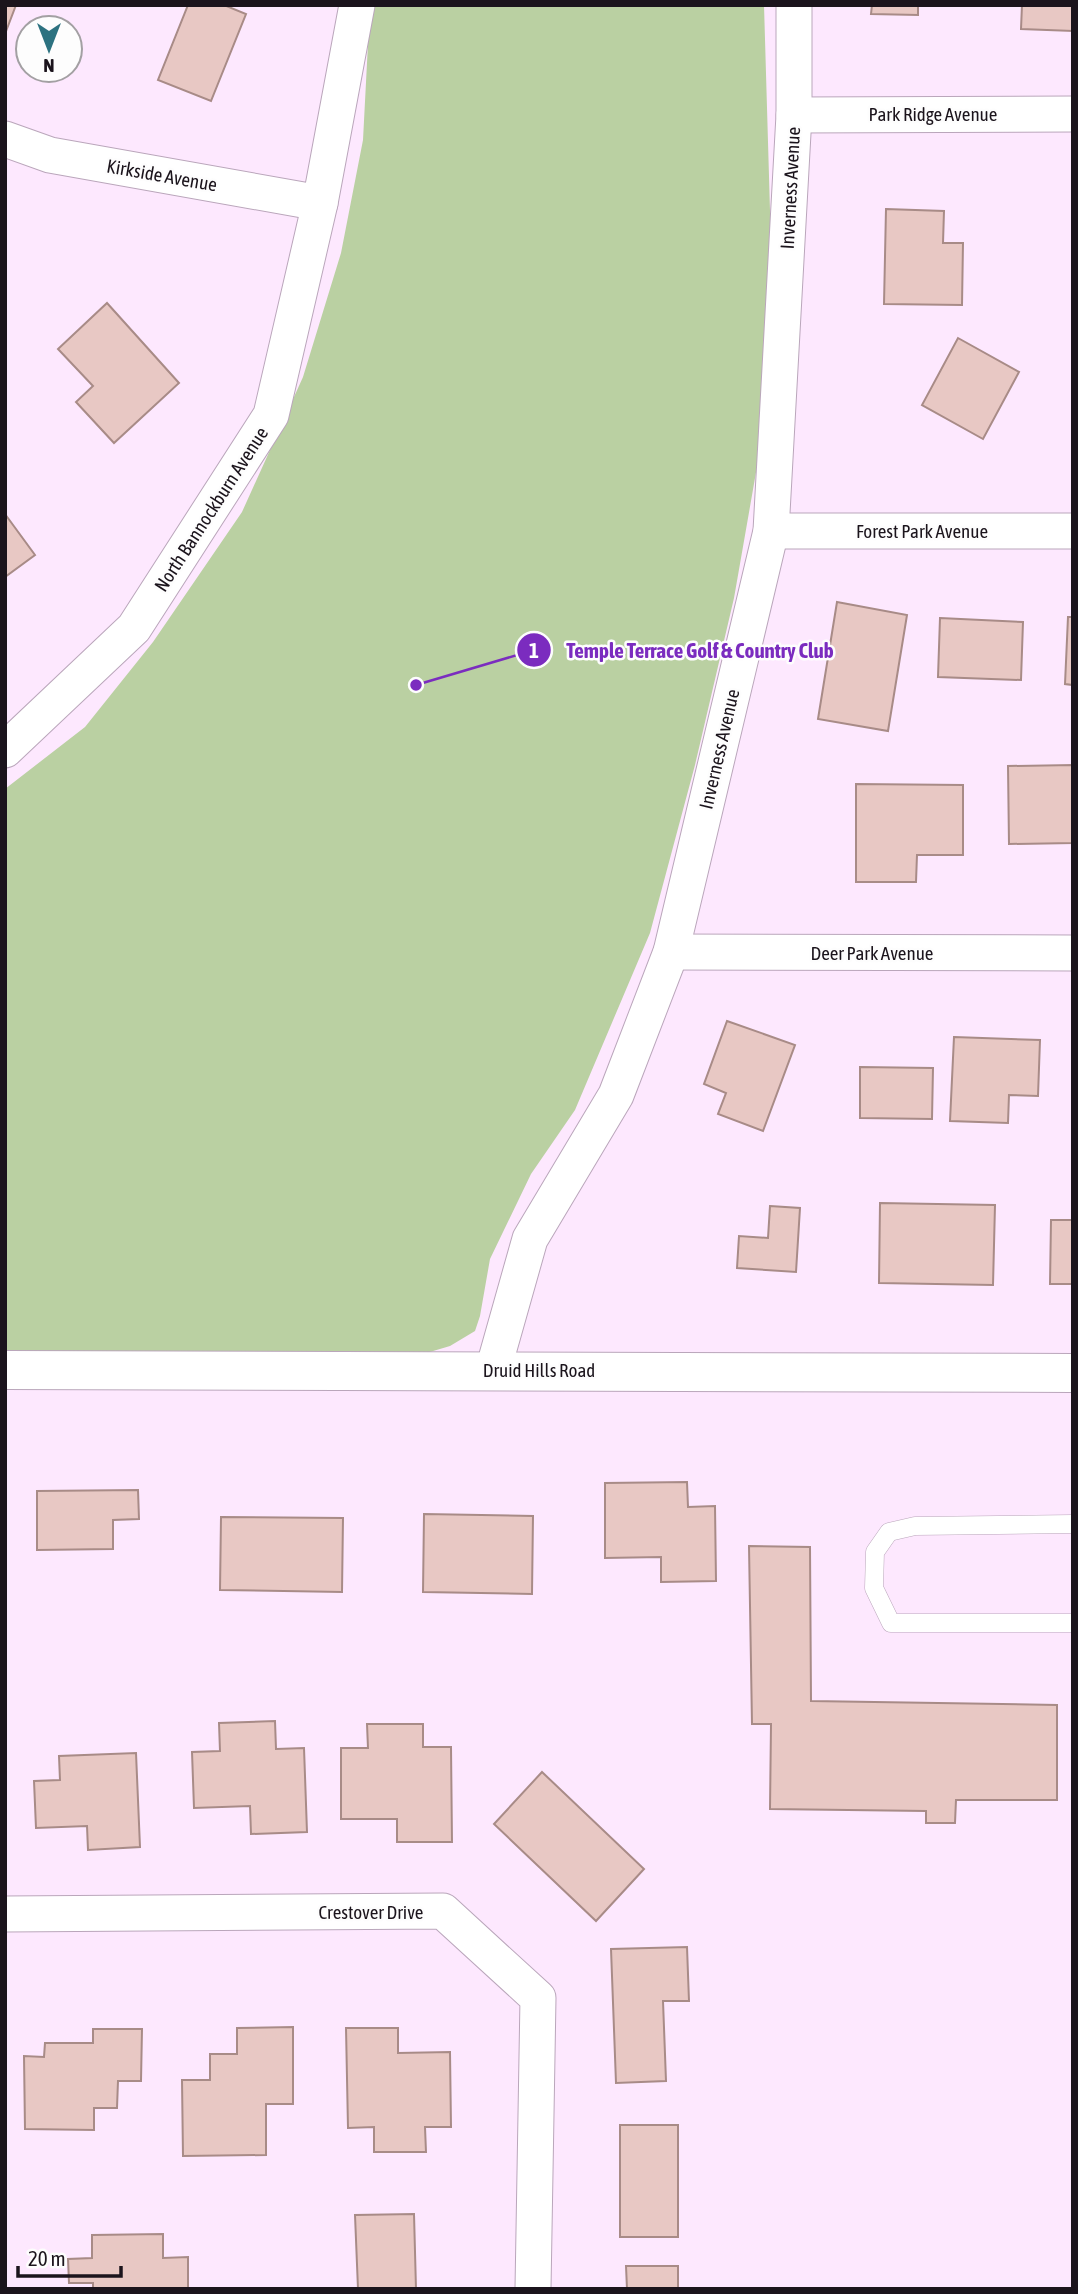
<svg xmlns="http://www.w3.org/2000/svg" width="1078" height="2294" font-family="'Asap Condensed',sans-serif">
<rect width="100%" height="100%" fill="#fde8fe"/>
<polygon fill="#bad0a2" points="370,5 764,5 772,279 758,461 734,598 695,765 650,933 575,1110 531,1174 490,1259 480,1316 475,1331 450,1346 423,1354 5,1355 5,789 85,727 153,642 242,512 303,377 341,253 363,140"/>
<g fill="#e8c8c4" stroke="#a88b87" stroke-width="2">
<polygon points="5,5 16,5 5,34"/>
<polygon points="188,5 224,5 246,14 211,101 158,80"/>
<polygon points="872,5 918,5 918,15 871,14"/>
<polygon points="1022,5 1073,5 1073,31 1021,29"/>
<polygon points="886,209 944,211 943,243 963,243 962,305 884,304"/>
<polygon points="107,303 179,383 114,443 76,402 93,386 58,349"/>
<polygon points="958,338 1019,372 983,439 922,405"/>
<polygon points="5,514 35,555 5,577"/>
<polygon points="837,602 907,615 888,731 818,719"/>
<polygon points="1068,617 1073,617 1073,685 1065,684"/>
<polygon points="940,618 1023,622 1021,680 938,677"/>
<polygon points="1073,765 1073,843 1009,844 1008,766"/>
<polygon points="856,784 963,785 963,855 917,855 916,882 856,882"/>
<polygon points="727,1021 795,1045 763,1131 718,1114 726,1093 704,1084"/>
<polygon points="954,1037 1040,1040 1038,1096 1009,1095 1008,1123 950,1121"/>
<polygon points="860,1067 933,1068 932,1119 860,1118"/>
<polygon points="880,1203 995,1205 993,1285 879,1283"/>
<polygon points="770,1206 800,1208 796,1272 737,1268 739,1236 768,1238"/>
<polygon points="1051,1220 1073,1220 1073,1284 1050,1284"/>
<polygon points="687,1482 688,1507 715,1506 716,1581 661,1582 661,1557 605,1558 605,1483"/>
<polygon points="138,1490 139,1519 113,1520 113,1549 37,1550 37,1491"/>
<polygon points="424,1514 533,1516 532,1594 423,1592"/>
<polygon points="221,1517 343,1518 342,1592 220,1590"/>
<polygon points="749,1546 810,1547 811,1701 1057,1705 1057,1800 956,1800 955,1823 926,1823 926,1811 770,1809 771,1724 752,1724"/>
<polygon points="275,1721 276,1749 304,1748 307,1832 251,1834 250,1806 194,1808 192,1752 220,1751 219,1723"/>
<polygon points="367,1724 423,1724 423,1747 451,1747 452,1842 397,1842 397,1819 341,1819 341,1748 368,1748"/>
<polygon points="136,1753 140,1847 88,1850 87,1826 36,1828 34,1781 60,1780 59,1756"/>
<polygon points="542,1772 644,1869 596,1921 494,1824"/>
<polygon points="687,1947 689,2001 663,2001 666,2081 616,2083 611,1949"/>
<polygon points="293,2027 293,2104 266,2104 266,2155 183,2156 182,2080 210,2080 210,2054 237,2054 237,2028"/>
<polygon points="346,2028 398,2028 398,2053 450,2052 451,2127 425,2127 426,2152 374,2152 374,2127 348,2128"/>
<polygon points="93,2029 142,2029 141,2081 118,2081 117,2108 94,2108 94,2130 25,2129 24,2056 44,2057 45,2043 93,2043"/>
<rect x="620" y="2125" width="58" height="112"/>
<polygon points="414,2214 416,2289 358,2289 355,2215"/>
<polygon points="163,2234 163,2258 188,2257 188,2289 93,2289 93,2283 69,2283 68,2259 92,2258 92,2235"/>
<polygon points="626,2266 678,2266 678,2289 627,2289"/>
</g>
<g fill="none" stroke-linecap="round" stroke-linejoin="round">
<g stroke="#baa6bb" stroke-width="19">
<polyline id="lane" points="1073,1524 915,1526 889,1532 875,1552 874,1588 891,1623 1073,1623"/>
</g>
<g stroke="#baa6bb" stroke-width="37">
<g id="street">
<polyline points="794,115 1073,114"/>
<polyline points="5,139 50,155 320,203"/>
<polyline points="771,531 1073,531"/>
<polyline points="5,750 134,628 271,415 320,203 357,5"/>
<polyline points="671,952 1073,953"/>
<polyline points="493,1370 530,1239 616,1095 671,952 771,531 794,115 794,5"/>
<polyline points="5,1914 443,1911 538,1998 533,2289"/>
</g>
</g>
<g stroke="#baa6bb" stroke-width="40">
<polyline id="secondary" points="5,1370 1073,1373"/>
</g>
<use href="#lane" stroke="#fff" stroke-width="18"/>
<use href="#street" stroke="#fff" stroke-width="35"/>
<use href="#secondary" stroke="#fff" stroke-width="38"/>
</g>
<g text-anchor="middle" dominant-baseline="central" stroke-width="5" stroke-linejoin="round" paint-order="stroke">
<g font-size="19" fill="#1b141c" stroke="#fdfdfd">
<text x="933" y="114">Park Ridge Avenue</text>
<text transform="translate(162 175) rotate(10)">Kirkside Avenue</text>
<text transform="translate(790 188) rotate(-87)">Inverness Avenue</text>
<text transform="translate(211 509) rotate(-57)">North Bannockburn Avenue</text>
<text x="922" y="531">Forest Park Avenue</text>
<text transform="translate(719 749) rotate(-77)">Inverness Avenue</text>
<text x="872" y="953">Deer Park Avenue</text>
<text x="539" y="1370">Druid Hills Road</text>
<text x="371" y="1912">Crestover Drive</text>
</g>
</g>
<path fill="none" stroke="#7b2cbf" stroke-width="2.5" d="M416 685L534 650"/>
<g fill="#7b2cbf" stroke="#fdfdfd" stroke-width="2.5">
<circle cx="416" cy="685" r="7"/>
<circle cx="534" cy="650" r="18"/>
</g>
<g font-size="21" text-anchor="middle" font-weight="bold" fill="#fff">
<text x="534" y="658">1</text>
</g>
<g font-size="21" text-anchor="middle" font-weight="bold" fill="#7b2cbf" stroke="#fdfdfd" stroke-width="5" stroke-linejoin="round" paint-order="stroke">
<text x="700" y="658">Temple Terrace Golf &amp; Country Club</text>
</g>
<rect width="1078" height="2294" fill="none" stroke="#1b141c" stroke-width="14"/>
<g transform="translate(49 49) rotate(180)"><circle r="33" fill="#fdfdfd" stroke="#a3a0a3" stroke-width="2"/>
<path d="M0-5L12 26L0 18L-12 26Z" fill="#2c7280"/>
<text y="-10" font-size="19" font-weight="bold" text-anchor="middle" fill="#1b141c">N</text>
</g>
<path d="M18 2266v10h103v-10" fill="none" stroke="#1b141c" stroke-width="3.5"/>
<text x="28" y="2266" font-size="21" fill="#1b141c" stroke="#fdfdfd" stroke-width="5" paint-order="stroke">20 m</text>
</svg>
